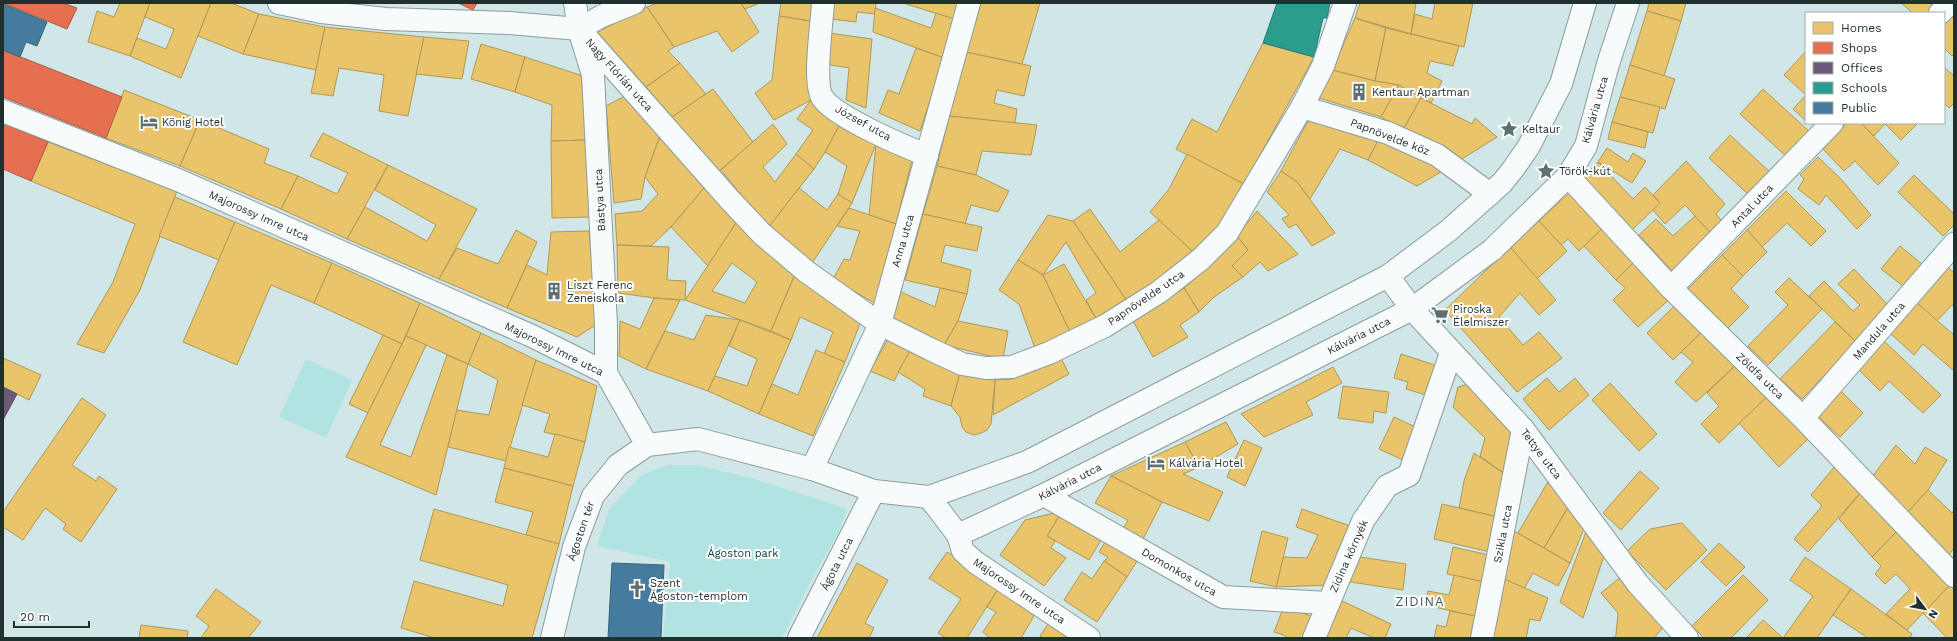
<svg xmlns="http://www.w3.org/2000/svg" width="1957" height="641" font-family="'Work Sans',sans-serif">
<rect width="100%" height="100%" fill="#d1e7e7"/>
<g fill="#b1e3e2">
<polygon points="306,359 352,380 326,438 279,417"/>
<polygon points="667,465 697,465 755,479 847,509 839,532 814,575 782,638 663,638 670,562 597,546 609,509 642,475"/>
</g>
<g fill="#e9c46a" stroke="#ad9858" fill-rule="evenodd">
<polygon points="120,3 150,3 130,56 88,42 97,11 114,17"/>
<polygon points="150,3 211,3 181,78 130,56 137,38 166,49 174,29 145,17"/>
<polygon points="211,3 231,3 259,14 243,54 198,36"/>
<polygon points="658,3 741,3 759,32 732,52 717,31 674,47 647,7"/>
<polygon points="741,3 760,3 745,9"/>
<polygon points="781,3 818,3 816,22 779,16"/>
<polygon points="833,3 876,3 875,14 857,12 856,22 831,19"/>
<polygon points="903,3 962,3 957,20"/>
<polygon points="981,3 1040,3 1022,64 966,52"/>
<polygon points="1360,3 1416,3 1411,34 1355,18"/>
<polygon points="1435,3 1473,3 1464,47 1411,34 1415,14 1432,19"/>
<polygon points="1649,3 1686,3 1681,21 1647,11"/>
<polygon points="1901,3 1936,3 1928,13 1913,13"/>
<polygon points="647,7 674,47 668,51 680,63 646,87 597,32"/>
<polygon points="875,8 931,28 936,13 957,20 944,58 873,32"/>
<polygon points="1647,11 1681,21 1664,76 1630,65"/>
<polygon points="1954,11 1954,54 1952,56 1944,48 1944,21"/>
<polygon points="259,14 325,27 316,70 243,54"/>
<polygon points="779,16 816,22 811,100 774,120 755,93 772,80"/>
<polygon points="1355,18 1386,28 1375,81 1332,70"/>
<polygon points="325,27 424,37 408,116 379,111 384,75 339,68 333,96 311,93"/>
<polygon points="1386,28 1459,46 1453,66 1430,61 1427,73 1442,81 1431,103 1399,85 1375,81"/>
<polygon points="829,33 872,39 866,108 846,100 849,68 825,64"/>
<polygon points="424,37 469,41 462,79 416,74"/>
<polygon points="1263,43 1314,57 1244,184 1176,149 1192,119 1217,132"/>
<polygon points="481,44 525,57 515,92 471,79"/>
<polygon points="916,48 944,58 920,131 879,113 888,90 899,94"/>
<polygon points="1806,51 1806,121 1793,109 1806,95 1784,75"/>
<polygon points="966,52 1031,66 1024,96 997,90 994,103 1017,109 1015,123 949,116"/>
<polygon points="525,57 586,77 588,140 551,141 552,105 515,92"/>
<polygon points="680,63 706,94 672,117 646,87"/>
<polygon points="1630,65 1675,79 1665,109 1620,97"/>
<polygon points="1944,67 1954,76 1954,103 1949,108 1944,103"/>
<polygon points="1332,70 1375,81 1399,85 1381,117 1319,98"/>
<polygon points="1399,85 1421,98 1403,130 1381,117"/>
<polygon points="713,89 753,142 718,172 672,117"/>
<polygon points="1763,89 1811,133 1788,158 1740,114"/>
<polygon points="124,90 200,120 180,166 106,138"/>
<polygon points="625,96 660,136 645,177 641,199 614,203 606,106"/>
<polygon points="1620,97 1660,107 1653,133 1612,122"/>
<polygon points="1421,98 1472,124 1475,118 1497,137 1462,159 1403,130"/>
<polygon points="811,100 840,124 825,152 814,169 796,154 813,130 797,119"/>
<polygon points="949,116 1037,125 1031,155 982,151 976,175 937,166"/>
<polygon points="1309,119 1380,137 1368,160 1340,149 1310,199 1297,182 1281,171"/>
<polygon points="200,120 269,149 264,163 298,176 281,209 180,166"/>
<polygon points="1612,122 1648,132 1645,148 1608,139"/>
<polygon points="1847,123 1861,123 1899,163 1878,185 1855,161 1844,171 1822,148"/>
<polygon points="1861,123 1918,123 1901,140 1885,124 1874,136"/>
<polygon points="773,124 787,144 763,167 775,182 796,154 814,169 768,228 721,170"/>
<polygon points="840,124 876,144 852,203 838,194 847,166 825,152"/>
<polygon points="323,133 388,165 347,239 281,209 298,176 337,194 348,173 310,156"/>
<polygon points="1730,135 1772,174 1751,197 1709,158"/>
<polygon points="660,136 705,187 671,227 651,246 617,245 615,214 642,211 658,194 645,177"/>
<polygon points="1380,137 1446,169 1417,186 1368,160"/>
<polygon points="588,140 589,217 552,218 551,141"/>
<polygon points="48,142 177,191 140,290 104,353 77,344 113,282 135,224 31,181"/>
<polygon points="876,144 912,160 896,224 869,215"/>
<polygon points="1607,148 1628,162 1633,153 1646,161 1632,183 1598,162"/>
<polygon points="1187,154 1244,184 1231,207 1216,230 1194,253 1150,212 1169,189"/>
<polygon points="1818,157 1841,179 1871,215 1857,229 1826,195 1819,205 1798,189 1804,179 1800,175"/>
<polygon points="1686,161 1725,204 1716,214 1725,225 1714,237 1685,205 1665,224 1653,210 1660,203 1653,195"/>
<polygon points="1598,162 1633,199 1645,187 1660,203 1631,231 1581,179"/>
<polygon points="388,165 477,209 439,279 347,239 365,207 427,241 436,225 375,190"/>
<polygon points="937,166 976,175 1009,191 998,212 971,205 965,224 923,214"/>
<polygon points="1281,171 1297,182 1335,233 1312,246 1296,224 1289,228 1282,219 1289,215 1267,192"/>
<polygon points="1914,175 1954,214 1954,225 1943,236 1898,192"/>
<polygon points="705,187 736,223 708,266 671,227"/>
<polygon points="799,188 827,210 838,194 852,203 812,263 768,228"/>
<polygon points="1571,191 1603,228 1579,251 1568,239 1561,245 1539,221"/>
<polygon points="1786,191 1826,231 1811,246 1787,223 1762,247 1747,230"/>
<polygon points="175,197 235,222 219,260 159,236"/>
<polygon points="849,208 896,224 876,304 833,279 844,259 850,260 860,231 837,226"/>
<polygon points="1090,209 1120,252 1159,220 1194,253 1129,304 1073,221"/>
<polygon points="1257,211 1298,254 1268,271 1260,262 1243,277 1232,266 1248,250 1237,236"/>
<polygon points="923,214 982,227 977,251 945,245 941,262 971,270 967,294 905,280"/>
<polygon points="1048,215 1073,221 1129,304 1098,322 1086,300 1096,293 1066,242 1043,275 1018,260"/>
<polygon points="1695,216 1714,237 1675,274 1639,235 1656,219 1673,236"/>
<polygon points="1539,221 1567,251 1537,279 1510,247"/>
<polygon points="235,222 332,263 314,303 271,285 237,365 183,342"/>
<path d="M736 223 796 272 771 331 685 300ZM732 263 757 282 745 303 712 291Z"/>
<polygon points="1603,228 1634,262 1616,280 1584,246"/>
<polygon points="516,230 537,242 507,308 439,279 457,248 498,264"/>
<polygon points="1747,230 1767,252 1743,276 1722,255"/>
<polygon points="589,231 597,324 577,337 507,308 527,265 547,275 551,232"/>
<polygon points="1237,236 1248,250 1232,266 1243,277 1214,297 1199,312 1184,288 1209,266"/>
<polygon points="617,245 669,247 667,280 686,281 685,300 654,298 618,293"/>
<polygon points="1900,246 1922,264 1903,286 1881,269"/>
<polygon points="1510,247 1556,300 1539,315 1520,293 1499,317 1523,345 1539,332 1562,358 1517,392 1445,310"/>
<polygon points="1722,255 1743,276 1731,289 1749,307 1728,328 1688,289"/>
<polygon points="1018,260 1043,275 1072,336 1036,351 1019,304 999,290"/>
<polygon points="1634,262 1671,298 1638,327 1613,300 1625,288 1616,280"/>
<polygon points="332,263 420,303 402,344 314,303"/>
<polygon points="1064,264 1098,322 1072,336 1043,275"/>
<polygon points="1948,267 1954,273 1954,306 1952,305 1937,321 1917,303"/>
<polygon points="1854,269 1889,306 1856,342 1809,296 1824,281 1853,311 1860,305 1838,284"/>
<polygon points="796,272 861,321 845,362 824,354 833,332 800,317 791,340 771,331"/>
<polygon points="1789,278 1822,309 1768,365 1748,346 1788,305 1775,292"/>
<polygon points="940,288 967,294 958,321 944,345 893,318 901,292 935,307"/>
<polygon points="1184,288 1199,312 1180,325 1188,337 1153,357 1133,321"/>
<polygon points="654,298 680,300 646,369 619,356 620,321 640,329"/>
<polygon points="420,303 481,333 468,364 406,336"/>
<polygon points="1677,303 1704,330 1673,360 1647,333"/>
<polygon points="1917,303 1954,335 1954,371 1923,344 1914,355 1890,333"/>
<polygon points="706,315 740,320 708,391 646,369 665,331 694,340"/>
<polygon points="740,320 791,340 759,414 708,391 715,376 747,386 757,359 729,346"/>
<polygon points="958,321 1008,331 1003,359 944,345"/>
<polygon points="1835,322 1856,342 1802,399 1780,379"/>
<polygon points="1704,330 1738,363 1696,402 1675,382 1693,362 1681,352"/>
<polygon points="481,333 536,360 506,461 448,447 456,410 489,415 498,380 468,364"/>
<polygon points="383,335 402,344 368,413 349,404"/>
<polygon points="406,336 426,345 380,445 411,457 447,355 468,364 436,495 346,457"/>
<polygon points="889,337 911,349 894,381 870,371"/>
<polygon points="1884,341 1941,395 1923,413 1889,381 1880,391 1858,369"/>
<polygon points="911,349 960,373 951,406 923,396 925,389 898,372"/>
<polygon points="816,350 845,362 813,436 759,414 772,384 798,395"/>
<polygon points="1401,354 1438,366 1429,396 1406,389 1408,382 1394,378"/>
<polygon points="3,358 41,375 29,400 3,387"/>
<polygon points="1061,358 1069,374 993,415 995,380 1012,379"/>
<polygon points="536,360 597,386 585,442 544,432 550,414 522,405"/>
<polygon points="1738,363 1769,395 1719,443 1701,424 1719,406 1707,393"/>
<polygon points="1333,367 1342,383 1306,402 1313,415 1264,437 1241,414"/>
<polygon points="960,373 995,380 991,424 987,430 981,433 974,435 966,432 962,427 960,417 951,406"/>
<polygon points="1547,378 1559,392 1575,378 1589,395 1549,430 1523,399"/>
<polygon points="1610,383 1657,434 1639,451 1592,400"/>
<polygon points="1468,384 1514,429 1506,475 1480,456 1485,438 1453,407 1458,387"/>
<polygon points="1343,386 1389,392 1386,413 1374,411 1373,423 1338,418"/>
<polygon points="1840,390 1863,413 1840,437 1816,415"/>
<polygon points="1769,395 1809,438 1779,467 1739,423"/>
<polygon points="82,398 106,415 72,465 96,481 99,476 117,489 81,542 63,529 66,524 45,508 23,540 3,527 3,512"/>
<polygon points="1394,417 1420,429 1405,461 1379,449"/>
<polygon points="1226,422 1238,444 1199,467 1185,442"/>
<polygon points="555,434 585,442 573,486 504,468 509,447 548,457"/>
<polygon points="1244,440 1262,448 1245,486 1227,477"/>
<polygon points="1185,442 1199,467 1183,474 1223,492 1209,521 1162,502 1111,476"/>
<polygon points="1896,445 1915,464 1925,447 1947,460 1928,490 1906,514 1872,477"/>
<polygon points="1474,453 1506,475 1498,517 1459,508 1464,481"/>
<polygon points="1835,466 1862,491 1808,552 1794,539 1822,506 1811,495"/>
<polygon points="504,468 573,486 559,544 526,535 533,512 495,502"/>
<polygon points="1640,471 1659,488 1621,530 1603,513"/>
<polygon points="1111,476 1162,502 1143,539 1123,529 1128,520 1095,503"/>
<polygon points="1549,480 1570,504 1544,548 1518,533"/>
<polygon points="1928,490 1952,513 1954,510 1954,548 1949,555 1906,514"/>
<polygon points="1862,491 1898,530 1872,557 1839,519"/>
<polygon points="1442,504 1498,517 1490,552 1434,539"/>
<polygon points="1570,504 1585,526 1570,563 1544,548"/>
<polygon points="434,509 559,544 532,638 435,638 401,628 414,581 503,606 508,585 420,560"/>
<polygon points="1302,509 1356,528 1328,585 1276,587 1283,557 1307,558 1318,535 1296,527"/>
<polygon points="1062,511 1104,535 1089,560 1047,536"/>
<polygon points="1062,511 1047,536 1055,541 1051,548 1066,558 1044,586 1000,555 1025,520"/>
<polygon points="1682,523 1707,550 1666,590 1627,551 1650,529"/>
<polygon points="1587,529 1604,556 1583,618 1560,602"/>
<polygon points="1898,530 1950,585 1907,630 1886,614 1910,589 1896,574 1885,584 1875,574 1881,566 1872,557"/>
<polygon points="1262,531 1288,538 1276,587 1250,581"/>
<polygon points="1514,531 1570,563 1558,586 1533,573 1524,589 1504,579"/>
<polygon points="1108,537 1141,555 1127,577 1104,561 1108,557 1099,552"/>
<polygon points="1719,543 1745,567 1726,586 1701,562"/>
<polygon points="1453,547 1489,555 1483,582 1447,574"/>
<polygon points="947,552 1000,586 967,638 946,638 938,633 961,599 929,578"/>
<polygon points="1354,556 1406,564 1403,590 1344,581"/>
<polygon points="1805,557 1851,589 1817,638 1746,638 1763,620 1783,638 1813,596 1790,580"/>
<polygon points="1104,561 1127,577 1097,622 1064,600 1082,572 1092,579"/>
<polygon points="857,563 888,580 865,623 874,628 869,638 817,638"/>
<polygon points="1454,575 1483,582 1475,616 1425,605 1428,591 1449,595"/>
<polygon points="1623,575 1665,625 1654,638 1614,638 1616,635 1618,613 1601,593"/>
<polygon points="1743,575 1768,600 1731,638 1704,638 1692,626"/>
<polygon points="1504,579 1548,598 1540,621 1530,619 1526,638 1490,638"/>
<polygon points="1950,585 1954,590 1954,638 1947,638 1923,613"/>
<polygon points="1000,586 1038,609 1021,638 990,638 983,632 996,612 987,607"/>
<polygon points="216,589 261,622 248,638 201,638 209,626 196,616"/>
<polygon points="1851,589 1912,634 1910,638 1868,638 1833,615"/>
<polygon points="1336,598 1391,624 1385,638 1374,638 1351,628 1346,638 1324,638"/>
<polygon points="1284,606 1316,618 1309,638 1285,638 1286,636 1274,632"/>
<polygon points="1450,611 1475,616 1470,638 1434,638 1437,625 1446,627"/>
<polygon points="1052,618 1082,638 1044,638 1040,636"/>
<polygon points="141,625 188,631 187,638 139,638"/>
</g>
<g fill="#e76f51" stroke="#ab5c47">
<polygon points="3,3 63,3 77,8 67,29"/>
<polygon points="458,3 477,3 473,10"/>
<polygon points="3,50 122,97 106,138 3,97"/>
<polygon points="3,123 48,142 31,181 3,169"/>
</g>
<polygon fill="#6d597a" stroke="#564d64" points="3,387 17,394 3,420"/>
<polygon fill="#2a9d8f" stroke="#277c72" points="1277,3 1330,3 1327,18 1323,18 1314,57 1263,43"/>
<g fill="#457b9d" stroke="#3a647c">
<polygon points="3,4 47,22 37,46 26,42 20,57 3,50"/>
<polygon points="612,563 664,565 661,638 608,638"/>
</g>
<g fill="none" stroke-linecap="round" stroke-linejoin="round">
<g stroke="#8b9c9c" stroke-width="24">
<g id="minor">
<polyline points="279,3 321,12 386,19 509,23 579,29 730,200 762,234 807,272 880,324 930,349 962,364 986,368 1012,367 1049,353 1105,326 1159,292 1201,259 1227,233 1302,107 1323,66 1345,3"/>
<polyline points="575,3 579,29 593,75 606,325 606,373"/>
<path d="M823 3C822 23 813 81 822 97 833 116 905 147 927 155"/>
<polyline points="1940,13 1950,3"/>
<polyline points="579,29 602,16 634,3"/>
<polyline points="1302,107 1388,133 1437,155 1490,194"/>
<polyline points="3,111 178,180 532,336 606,373 647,445"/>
<polyline points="1568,176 1671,288 1803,418 1954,576"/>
<polyline points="1388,276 1412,309 1523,429 1638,584 1687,638"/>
<polyline points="1671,288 1832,123"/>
<polyline points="1803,418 1954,244"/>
<polyline points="812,469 880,324 969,3"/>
<polyline points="1044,495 1223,597 1328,603"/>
<polyline points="929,497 958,535 963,551 975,562 1089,638"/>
<polyline points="958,535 1044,495 1412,309 1492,250 1568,176 1586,146 1608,64 1628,3"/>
<polyline points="552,638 574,547 593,496 618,465 647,445 698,439 812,469 874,491 929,497 1027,462 1388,276 1448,231 1502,183 1514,168 1529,146 1561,84 1585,3"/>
<polyline points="799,638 874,491"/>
<polyline points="1314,638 1363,521 1387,486 1409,475 1451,353"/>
<polyline points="1482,638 1523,429"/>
</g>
</g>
<use href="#minor" stroke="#f8fbfb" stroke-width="22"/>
</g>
<defs>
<g id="building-bare" transform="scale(1.38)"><path d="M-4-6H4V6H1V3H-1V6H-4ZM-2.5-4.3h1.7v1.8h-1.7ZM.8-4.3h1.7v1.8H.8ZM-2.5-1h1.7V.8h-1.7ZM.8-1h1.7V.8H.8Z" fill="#5e706f" stroke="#fff" stroke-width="2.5" paint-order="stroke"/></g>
<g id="hotel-bare" transform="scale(1.38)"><path d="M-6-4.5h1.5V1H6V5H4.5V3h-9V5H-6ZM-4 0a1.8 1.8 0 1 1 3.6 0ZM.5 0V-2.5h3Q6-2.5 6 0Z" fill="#5e706f" stroke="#fff" stroke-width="2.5" paint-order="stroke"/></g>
<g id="sight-bare" transform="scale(1.38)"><path d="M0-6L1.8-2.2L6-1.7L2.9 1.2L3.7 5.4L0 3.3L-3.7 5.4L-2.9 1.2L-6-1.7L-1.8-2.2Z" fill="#5e706f" stroke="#fff" stroke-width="2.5" paint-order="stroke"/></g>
<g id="supermarket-bare" transform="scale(1.38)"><path d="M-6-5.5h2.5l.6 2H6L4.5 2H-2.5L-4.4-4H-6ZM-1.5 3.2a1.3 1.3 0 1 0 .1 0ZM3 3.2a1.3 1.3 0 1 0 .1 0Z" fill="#5e706f" stroke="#fff" stroke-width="2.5" paint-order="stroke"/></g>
<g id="church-bare" transform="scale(1.38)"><path d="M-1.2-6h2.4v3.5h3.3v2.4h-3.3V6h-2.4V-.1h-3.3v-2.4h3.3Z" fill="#5e706f" stroke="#fff" stroke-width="2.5" paint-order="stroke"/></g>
</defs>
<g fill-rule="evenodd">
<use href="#building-bare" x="1359" y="92"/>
<use href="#hotel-bare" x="149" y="122"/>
<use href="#sight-bare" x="1509" y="129"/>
<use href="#sight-bare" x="1546" y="171"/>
<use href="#building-bare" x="554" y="291"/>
<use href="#supermarket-bare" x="1440" y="315"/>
<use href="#hotel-bare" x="1156" y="463"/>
<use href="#church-bare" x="637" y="589"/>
</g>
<g text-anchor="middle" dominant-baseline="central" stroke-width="4" stroke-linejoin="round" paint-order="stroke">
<g font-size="11" fill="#20302f" stroke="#fff">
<text transform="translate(619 75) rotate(48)">Nagy Flórián utca</text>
<text transform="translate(1595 110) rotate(-74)">Kálvária utca</text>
<text transform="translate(863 123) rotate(29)">József utca</text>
<text transform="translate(1390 137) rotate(21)">Papnövelde köz</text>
<text transform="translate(600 200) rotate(-93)">Bástya utca</text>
<text transform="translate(1752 206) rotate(-46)">Antal utca</text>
<text transform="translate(259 216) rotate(24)">Majorossy Imre utca</text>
<text transform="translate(903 241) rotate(-74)">Anna utca</text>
<text transform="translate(1146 298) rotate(-34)">Papnövelde utca</text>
<text transform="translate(1879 331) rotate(-49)">Mandula utca</text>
<text transform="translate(1359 336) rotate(-27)">Kálvária utca</text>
<text transform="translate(554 349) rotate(26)">Majorossy Imre utca</text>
<text transform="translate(1760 376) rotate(44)">Zöldfa utca</text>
<text transform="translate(1541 454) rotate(53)">Tettye utca</text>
<text transform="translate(1070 482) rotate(-27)">Kálvária utca</text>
<text transform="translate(581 531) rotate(-71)">Ágoston tér</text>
<text transform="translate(1503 534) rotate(-79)">Szikla utca</text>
<text transform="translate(1349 556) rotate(-66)">Zidina környék</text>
<text transform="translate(837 564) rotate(-63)">Ágota utca</text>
<text transform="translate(1179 572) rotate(30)">Domonkos utca</text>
<text transform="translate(1019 591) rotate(34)">Majorossy Imre utca</text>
</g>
<g font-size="11" fill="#20302f" stroke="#fff" text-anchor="start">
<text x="1372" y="92">Kentaur Apartman</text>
<text x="162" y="122">König Hotel</text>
<text x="1522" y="129">Keltaur</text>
<text x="1559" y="171">Török-kút</text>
<text x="567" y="285">Liszt Ferenc<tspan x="567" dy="13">Zeneiskola</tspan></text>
<text x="1453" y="309">Piroska<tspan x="1453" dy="13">Élelmiszer</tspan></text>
<text x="1169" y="463">Kálvária Hotel</text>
<text x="650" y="583">Szent<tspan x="650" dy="13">Ágoston-templom</tspan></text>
</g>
<g font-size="11" fill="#0a3c3c" stroke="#fff">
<text x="743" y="553">Ágoston park</text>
</g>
<g font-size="13" letter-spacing="1" fill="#345958" stroke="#fff">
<text x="1420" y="601">ZIDINA</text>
</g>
</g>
<rect width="1957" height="641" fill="none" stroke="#20302f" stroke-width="8"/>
<rect x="1805" y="12" width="140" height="112" fill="#ffffff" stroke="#a6acac"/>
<rect x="1813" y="22" width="20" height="12" fill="#e9c46a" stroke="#a6acac"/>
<text x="1841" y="32" font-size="12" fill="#20302f">Homes</text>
<rect x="1813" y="42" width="20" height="12" fill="#e76f51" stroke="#a6acac"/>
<text x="1841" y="52" font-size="12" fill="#20302f">Shops</text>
<rect x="1813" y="62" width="20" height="12" fill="#6d597a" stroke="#a6acac"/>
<text x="1841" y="72" font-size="12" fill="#20302f">Offices</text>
<rect x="1813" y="82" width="20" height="12" fill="#2a9d8f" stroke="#a6acac"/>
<text x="1841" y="92" font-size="12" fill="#20302f">Schools</text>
<rect x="1813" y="102" width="20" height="12" fill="#457b9d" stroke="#a6acac"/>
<text x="1841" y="112" font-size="12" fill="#20302f">Public</text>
<g transform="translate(1925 609) rotate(122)" stroke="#ffffff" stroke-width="3" paint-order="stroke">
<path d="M0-3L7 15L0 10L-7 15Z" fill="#20302f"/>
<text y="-6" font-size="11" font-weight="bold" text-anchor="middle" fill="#20302f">N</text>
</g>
<path d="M14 621v6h75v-6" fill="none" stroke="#20302f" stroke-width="2"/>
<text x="20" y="621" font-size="12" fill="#20302f" stroke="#ffffff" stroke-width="3" paint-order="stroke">20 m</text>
</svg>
